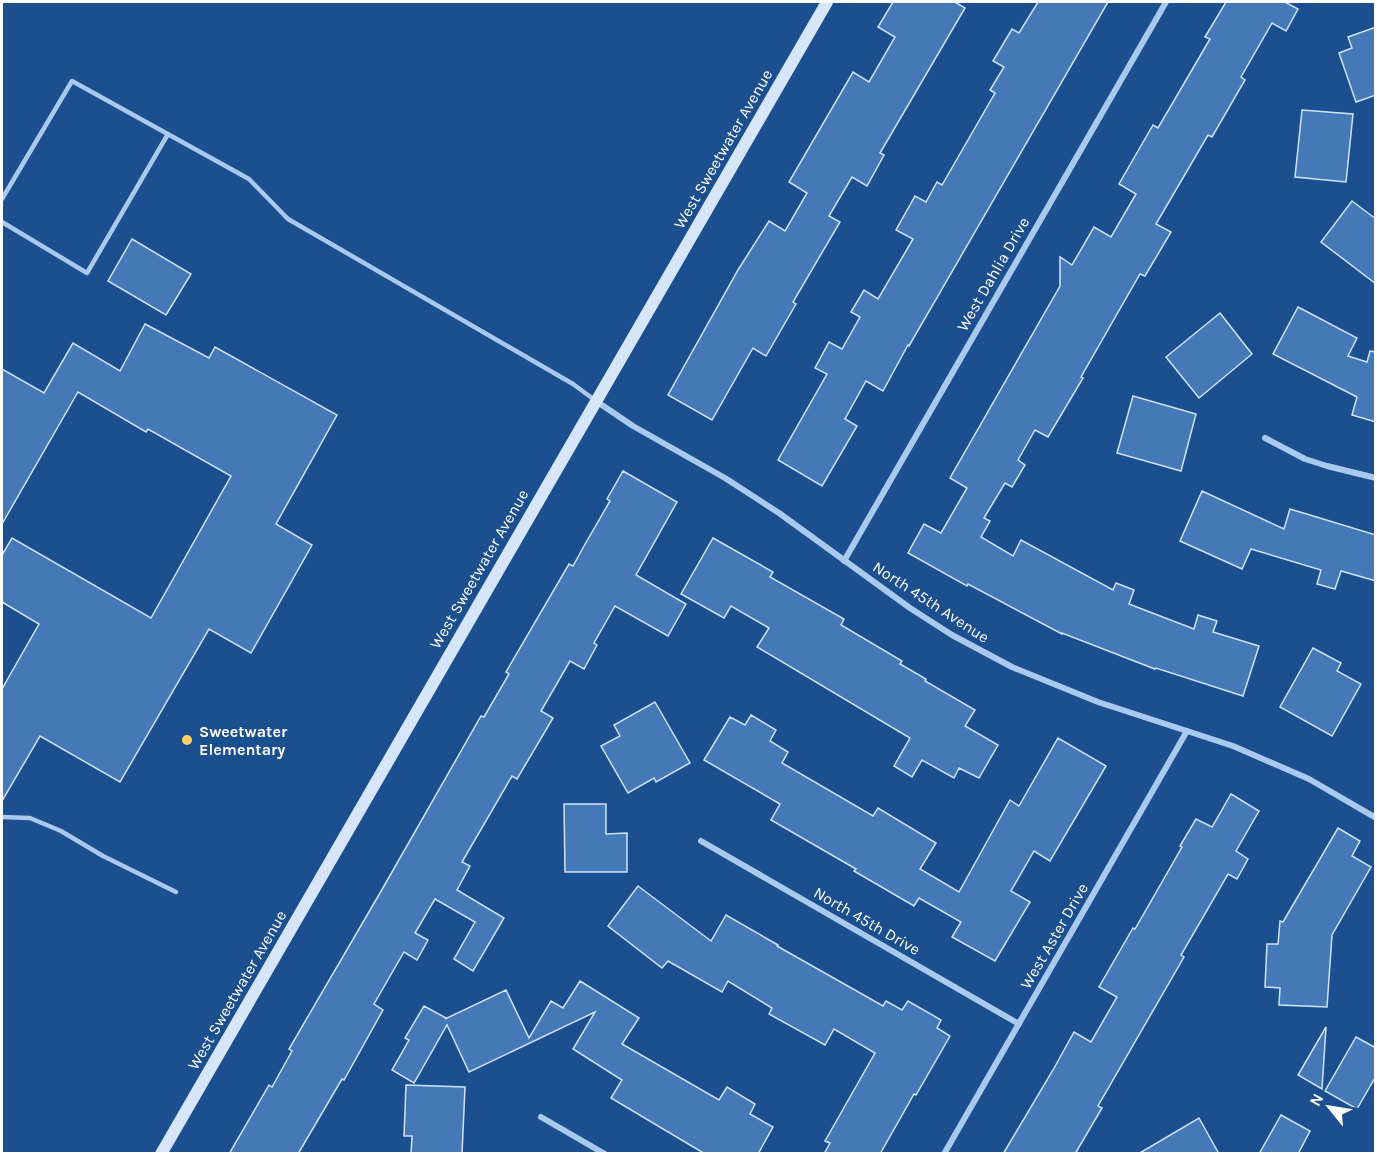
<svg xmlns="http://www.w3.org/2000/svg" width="1377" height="1155" font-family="Karla,sans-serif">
<rect width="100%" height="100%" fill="#1b4f8f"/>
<g fill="#4478b7" stroke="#cfe3fa" stroke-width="1.5">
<polygon points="893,2 955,2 965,8 880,153 884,155 867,186 852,177 829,216 840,222 793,302 796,304 766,356 753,348 712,420 668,395 738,270 769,221 785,231 807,193 789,182 853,72 869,82 895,37 878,27"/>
<polygon points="1038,2 1108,2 909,346 908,345 883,391 866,381 845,419 857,426 822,486 778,460 827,374 815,368 829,342 842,349 860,317 851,312 864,290 878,299 913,239 896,230 915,196 926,202 937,182 942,185 995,93 990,90 1004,67 993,61 1012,29 1019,33"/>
<polygon points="1226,2 1285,2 1298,9 1286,31 1272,23 1241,77 1245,80 1212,137 1208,135 1156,224 1171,232 1145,276 1140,274 1081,377 1083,378 1048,437 1035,430 1018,460 1025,465 1012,487 1005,483 984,518 990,521 981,537 1013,556 1021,540 1113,590 1116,583 1134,590 1129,604 1194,629 1198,615 1217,621 1213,632 1259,646 1243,696 1156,668 1155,669 1062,633 1062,634 968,584 967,586 908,553 924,524 941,533 967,488 950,478 1060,286 1060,257 1072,265 1094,227 1111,237 1136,194 1119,184 1153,125 1158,128 1210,39 1205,37"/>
<polygon points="1376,27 1376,95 1356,102 1339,53 1352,48 1348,37"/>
<polygon points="1302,110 1353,114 1346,182 1295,177"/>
<polygon points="1352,201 1376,219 1376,284 1321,242"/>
<polygon points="132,239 191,274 166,315 108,281"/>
<polygon points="1298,307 1357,338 1348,356 1367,362 1370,351 1376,352 1376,422 1352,415 1357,397 1273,354"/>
<polygon points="1220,313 1252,354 1199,398 1166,357"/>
<polygon points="145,324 209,358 215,347 337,415 276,524 312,545 251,653 209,629 120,782 40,736 2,801 2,689 39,624 2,602 2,555 12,538 151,618 231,476 148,429 146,432 78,392 2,524 2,369 44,393 73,343 120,371"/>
<polygon points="1133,396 1196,414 1181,471 1117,453"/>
<polygon points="623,471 677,502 636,575 686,604 668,636 615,606 594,643 597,645 584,669 570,661 541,711 553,718 517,779 512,776 462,862 470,866 457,890 504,918 473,971 454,959 475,922 435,899 415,933 428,940 417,960 404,952 374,1004 383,1010 344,1080 342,1079 298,1154 229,1154 269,1085 272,1087 292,1051 289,1049 380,893 481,716 484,717 509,674 506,672 569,564 573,566 584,546 610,501 607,499"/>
<polygon points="1202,491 1284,529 1290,509 1376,535 1376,581 1341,571 1335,589 1317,584 1321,570 1251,549 1242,569 1180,541"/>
<polygon points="713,538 773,572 770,577 844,619 841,625 902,661 900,664 926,679 925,681 975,710 965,726 998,745 979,778 959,768 954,778 922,760 912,777 894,766 910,738 757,647 769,628 731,606 724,618 681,594"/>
<polygon points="1313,648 1341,663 1337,671 1361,684 1332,736 1280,707"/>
<polygon points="655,702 690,763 656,782 654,778 628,793 601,746 620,736 614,725"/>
<polygon points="751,715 776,730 770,741 788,752 782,763 873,816 878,808 936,843 920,869 959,892 1010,800 1019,806 1058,738 1106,766 1050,861 1034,851 1011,891 1030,902 995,961 952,937 961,922 919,898 914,906 854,871 856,869 771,820 780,804 704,760 730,717 745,725"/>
<polygon points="1231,794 1259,811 1236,851 1248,859 1237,879 1228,874 1181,955 1184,957 1098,1106 1102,1108 1075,1154 1003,1154 1053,1070 1074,1032 1091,1042 1117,997 1099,987 1133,928 1135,929 1182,847 1180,846 1196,819 1212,827"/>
<polygon points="564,804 606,804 606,834 627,833 627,872 565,872"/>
<polygon points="1338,828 1360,841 1352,856 1371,867 1332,935 1327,1007 1279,1005 1280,988 1265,987 1267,944 1278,944 1280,921 1283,922"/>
<polygon points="638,886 711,941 726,915 778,945 777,946 883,1006 886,1001 902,1010 908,1001 941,1020 937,1028 950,1036 916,1095 914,1094 880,1154 824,1154 830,1143 825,1141 875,1053 834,1029 825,1045 769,1014 772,1008 728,981 722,992 668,961 662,968 608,926"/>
<polygon points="580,981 639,1018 622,1044 719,1100 727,1087 755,1104 750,1114 773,1127 758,1154 705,1154 611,1098 622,1080 573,1049 595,1012 469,1072 447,1025 414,1083 392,1070 409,1040 405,1038 424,1006 446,1018 445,1019 506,990 529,1038 551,1001 563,1008"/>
<polygon points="1326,1027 1322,1089 1298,1075"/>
<polygon points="1356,1037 1376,1048 1376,1076 1357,1109 1325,1091"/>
<polygon points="406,1085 465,1087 462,1154 411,1154 412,1136 404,1136"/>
<polygon points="1281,1115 1310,1131 1298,1154 1259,1154"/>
<polygon points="1199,1118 1219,1154 1138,1154"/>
</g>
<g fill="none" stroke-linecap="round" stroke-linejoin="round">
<g stroke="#a9c9ee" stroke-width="4.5">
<polyline points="2,199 72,81 249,179 288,219 573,384 596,401"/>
<polyline points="2,222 87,273 168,134"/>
<polyline points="2,817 30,818 61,831 103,856 176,892"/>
</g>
<g stroke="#a9c9ee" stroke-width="6">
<polyline points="596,401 633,426 725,478 779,513 910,608 952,635 1012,667 1098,702 1233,746 1309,779 1376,818"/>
<polyline points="1265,438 1305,459 1327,466 1376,478"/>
<polyline points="844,561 1166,2"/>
<polyline points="701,841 1019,1024"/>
<polyline points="541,1117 605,1154"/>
<polyline points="944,1154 1187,731"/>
</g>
<polyline stroke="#d6e6fa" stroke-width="12" points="161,1154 827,2"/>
</g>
<circle fill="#ffd166" stroke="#1b4f8f" stroke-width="2" cx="187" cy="740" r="6"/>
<g text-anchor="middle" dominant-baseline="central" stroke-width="4.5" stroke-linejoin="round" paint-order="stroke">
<g font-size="16" fill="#fff" stroke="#1b4f8f">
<text transform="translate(723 149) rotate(-60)">West Sweetwater Avenue</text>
<text transform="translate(993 274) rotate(-60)">West Dahlia Drive</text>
<text transform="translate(479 569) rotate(-60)">West Sweetwater Avenue</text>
<text transform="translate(931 602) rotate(33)">North 45th Avenue</text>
<text transform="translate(867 921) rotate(30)">North 45th Drive</text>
<text transform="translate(1054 936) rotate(-60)">West Aster Drive</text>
<text transform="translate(237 990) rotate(-60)">West Sweetwater Avenue</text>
</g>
<g font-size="16" font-weight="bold" fill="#fff" stroke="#1b4f8f" text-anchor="start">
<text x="199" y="731">Sweetwater<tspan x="199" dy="18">Elementary</tspan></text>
</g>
</g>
<rect width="1377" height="1155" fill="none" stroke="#ffffff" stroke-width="6"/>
<g transform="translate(1329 1107) rotate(300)" stroke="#1b4f8f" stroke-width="4.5" paint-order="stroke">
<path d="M0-4.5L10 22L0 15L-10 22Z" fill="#ffffff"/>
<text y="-9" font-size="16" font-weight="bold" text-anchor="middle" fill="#ffffff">N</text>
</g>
</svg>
